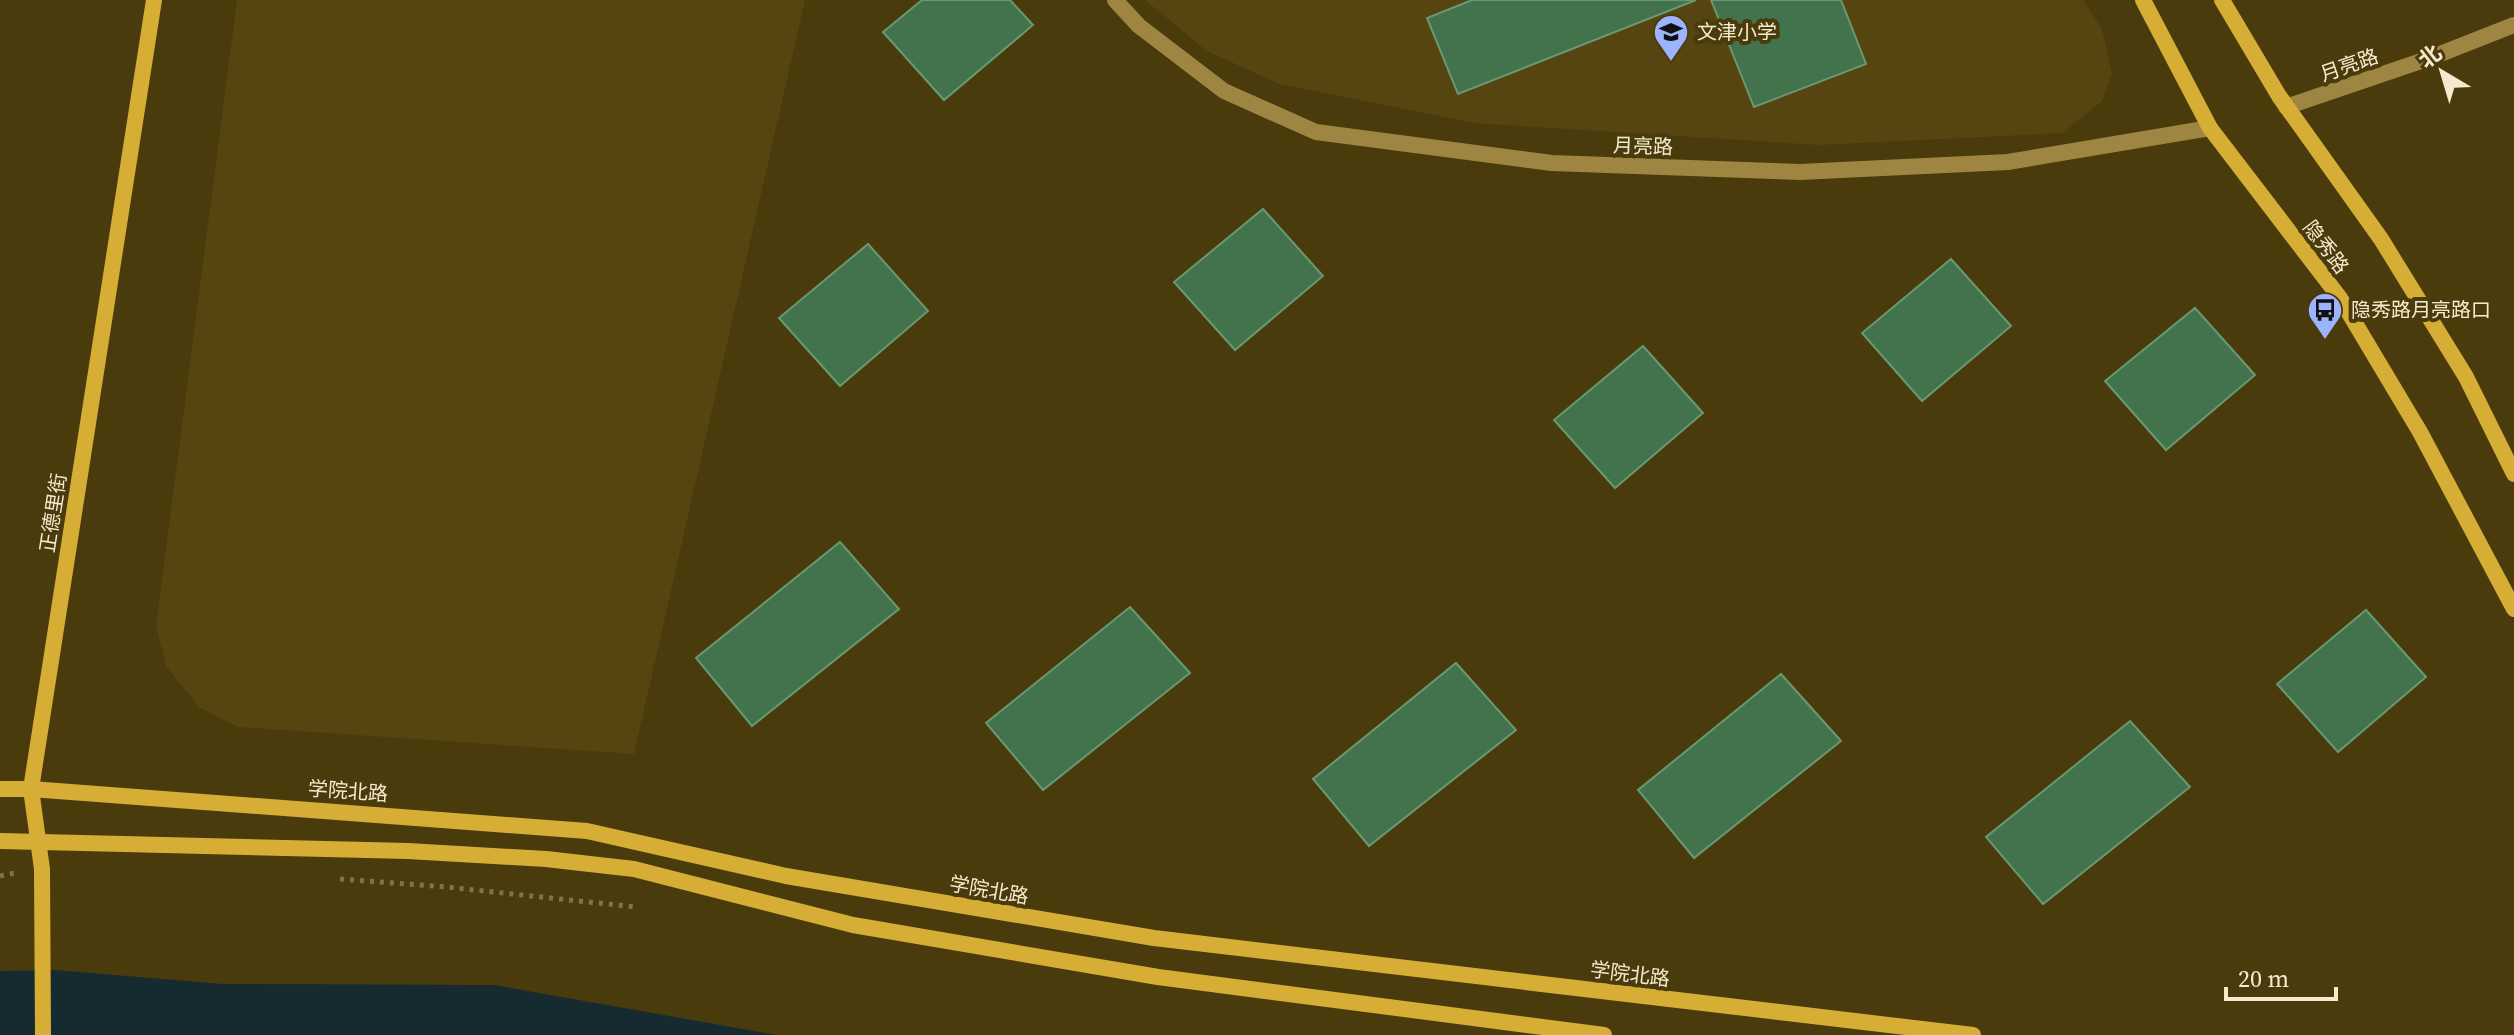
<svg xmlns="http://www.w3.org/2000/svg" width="2514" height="1035" font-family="'Source Serif 4','Noto Sans SC',serif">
<rect width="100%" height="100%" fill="#4a3b0d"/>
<g fill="#564510">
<polygon points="237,0 805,0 634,754 238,727 199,707 166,666 156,626"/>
<polygon points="1145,0 2083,0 2102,29 2112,74 2102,101 2062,133 1819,145 1474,123 1279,84 1207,51"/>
</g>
<polygon fill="#152b2f" points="55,970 223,984 494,985 777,1035 0,1035 0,971"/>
<g fill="#43734d" stroke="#689971" stroke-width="2">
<polygon points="922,0 1010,0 1033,25 944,100 883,32"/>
<polygon points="1472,0 1696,0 1458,94 1427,18"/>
<polygon points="1711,0 1841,0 1866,64 1754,107"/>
<polygon points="1263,209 1323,276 1235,350 1174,282"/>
<polygon points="868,244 928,311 840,386 779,318"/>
<polygon points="1951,259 2011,326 1922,401 1862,333"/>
<polygon points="2195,308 2255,375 2166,450 2105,381"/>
<polygon points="1643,346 1703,413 1615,488 1554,420"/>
<polygon points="840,542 899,609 752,726 696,658"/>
<polygon points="1130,607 1190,673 1043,790 986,723"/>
<polygon points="2366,610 2426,677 2338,752 2277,684"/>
<polygon points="1456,663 1516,730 1369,846 1313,779"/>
<polygon points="1781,674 1841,741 1694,858 1638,790"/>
<polygon points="2130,721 2190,787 2043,904 1986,837"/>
</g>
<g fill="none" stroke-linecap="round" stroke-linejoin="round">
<g stroke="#80724a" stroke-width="5" stroke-dasharray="4 6" stroke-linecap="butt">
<polyline points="0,876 15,873"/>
<polyline points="340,879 446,887 636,907"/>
</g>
<g stroke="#9e8642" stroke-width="16">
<polyline points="1115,0 1139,26 1224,91 1316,132 1552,163 1800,172 2008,162 2210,128"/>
<polyline points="2286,107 2430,58 2514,25"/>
</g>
<g stroke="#d6ae36" stroke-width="16">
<polyline points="2143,0 2210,128 2340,298 2420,432 2514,609"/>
<polyline points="2222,0 2279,96 2381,239 2466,377 2514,474"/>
<polyline points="0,789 31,789 587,831 786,876 1154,938 1973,1035"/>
<polyline points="0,841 408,851 546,859 634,869 853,925 1158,977 1604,1035"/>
<polyline points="43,1035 42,869 31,789 154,0"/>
</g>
</g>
<defs>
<g id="school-pin" transform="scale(1.8)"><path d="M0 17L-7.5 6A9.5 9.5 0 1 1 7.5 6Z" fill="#9cb4fd" stroke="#4a3b0d"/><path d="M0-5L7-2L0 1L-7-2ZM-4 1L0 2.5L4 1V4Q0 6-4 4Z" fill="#111"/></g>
<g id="bus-pin" transform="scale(1.8)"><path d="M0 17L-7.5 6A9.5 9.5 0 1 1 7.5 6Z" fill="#9cb4fd" stroke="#4a3b0d"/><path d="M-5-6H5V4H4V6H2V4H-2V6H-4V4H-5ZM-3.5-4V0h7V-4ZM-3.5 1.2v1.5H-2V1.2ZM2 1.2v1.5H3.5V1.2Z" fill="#111"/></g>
</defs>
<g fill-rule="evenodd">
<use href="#school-pin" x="1671" y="32"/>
<use href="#bus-pin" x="2325" y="310"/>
</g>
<g text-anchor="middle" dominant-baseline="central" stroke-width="8" stroke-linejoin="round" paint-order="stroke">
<g font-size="20" fill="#f5eacd" stroke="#4a3b0d" text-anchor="start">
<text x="1697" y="32">文津小学</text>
<text x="2351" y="310">隐秀路月亮路口</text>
</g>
<g font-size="20" fill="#f5eacd" stroke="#4a3b0d">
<text transform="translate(2349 65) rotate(-19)">月亮路</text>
<text transform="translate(1643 146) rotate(2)">月亮路</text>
<text transform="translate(2326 247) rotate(53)">隐秀路</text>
<text transform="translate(53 513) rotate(-81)">正德里街</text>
<text transform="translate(348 791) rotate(4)">学院北路</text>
<text transform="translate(989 890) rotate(10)">学院北路</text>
<text transform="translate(1630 974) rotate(7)">学院北路</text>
</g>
</g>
<g transform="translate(2442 72) rotate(322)" stroke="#4a3b0d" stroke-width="6" paint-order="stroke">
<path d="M0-6L14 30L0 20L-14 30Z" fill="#f5eacd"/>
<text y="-12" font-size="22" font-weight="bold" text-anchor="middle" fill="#f5eacd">北</text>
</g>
<path d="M2226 987v12h110v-12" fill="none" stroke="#f5eacd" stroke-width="4"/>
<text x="2238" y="987" font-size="24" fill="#f5eacd" stroke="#4a3b0d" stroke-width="6" paint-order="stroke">20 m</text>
</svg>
